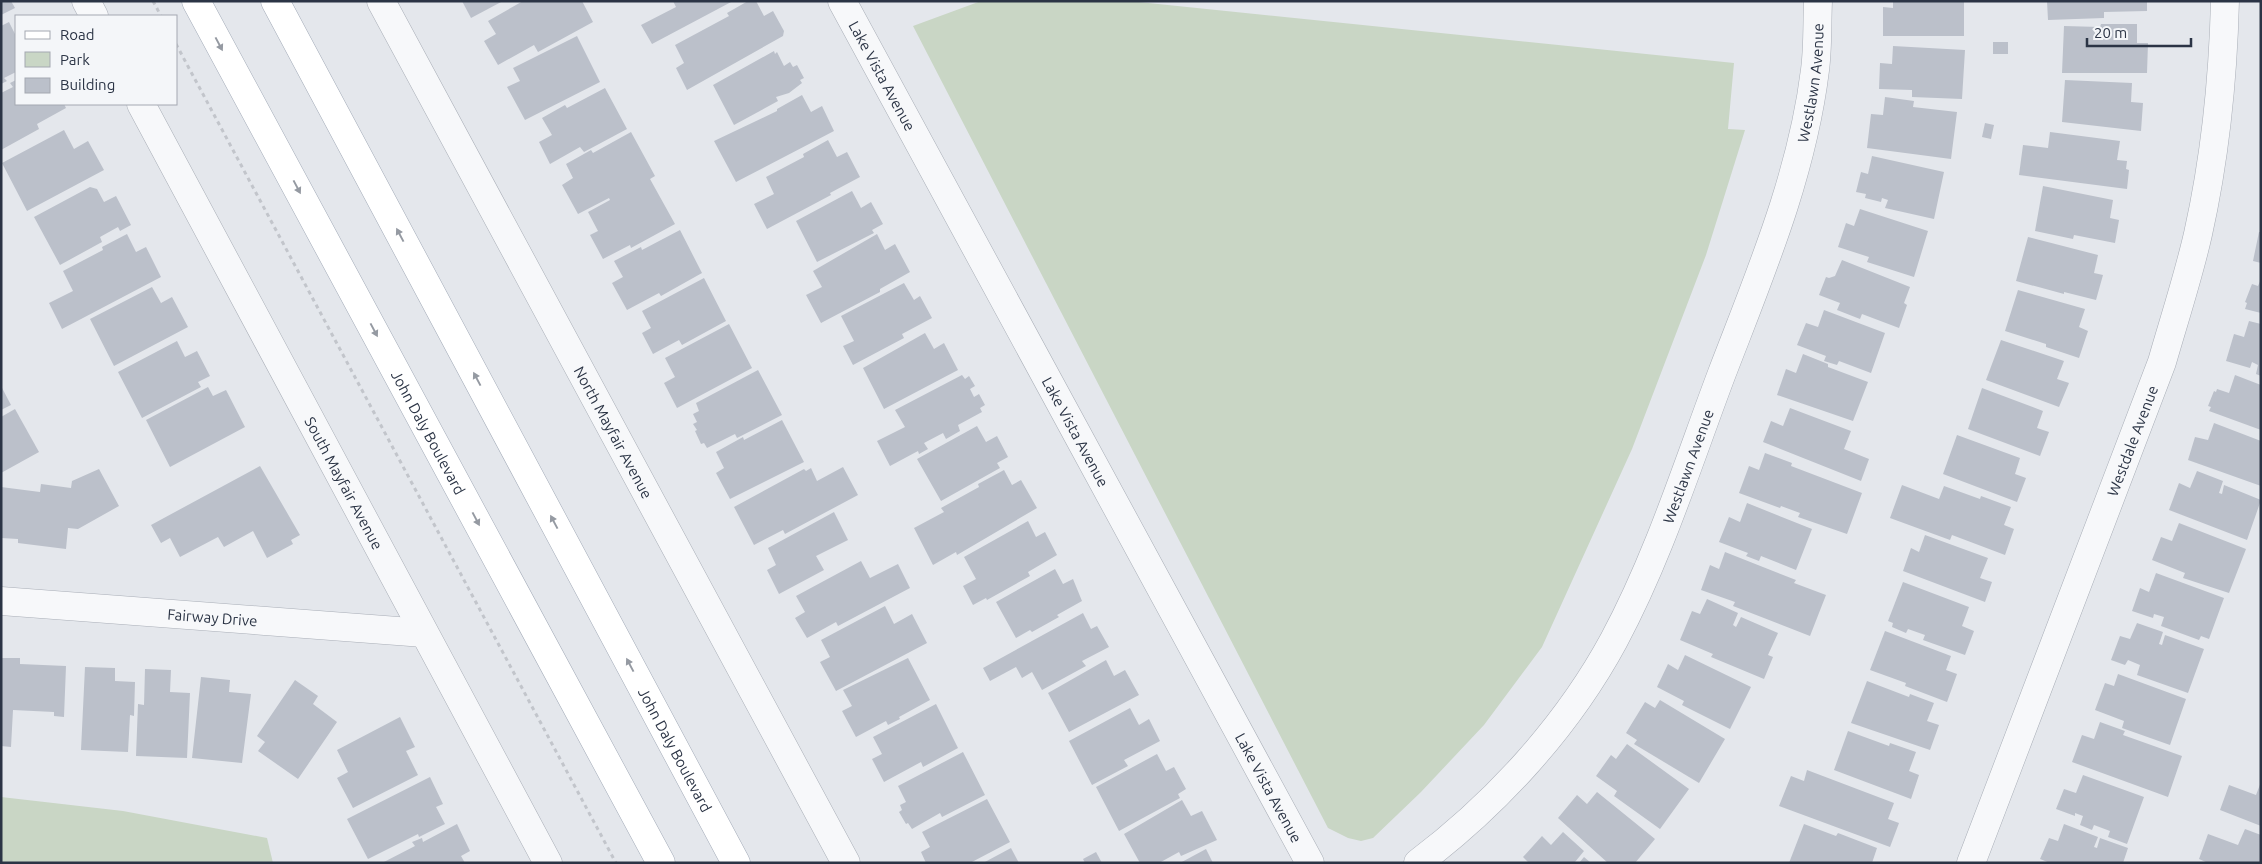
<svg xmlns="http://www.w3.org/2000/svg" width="2262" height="864" font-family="Ubuntu,sans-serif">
<rect width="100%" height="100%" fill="#e4e7ec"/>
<g fill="#c9d6c5">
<polygon points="981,1 1129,1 1734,63 1728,129 1745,130 1706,255 1632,449 1542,647 1484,725 1421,792 1373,838 1361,841 1348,838 1328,828 913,26"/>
<polygon points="1,797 123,811 267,838 273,863 1,863"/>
</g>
<g fill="#bbc0ca">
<polygon points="1,1 11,1 15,8 1,15"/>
<polygon points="462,1 503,1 471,18"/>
<polygon points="523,1 582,1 593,22 538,52 534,45 498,65 484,41 496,34 488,21"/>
<polygon points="673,1 733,1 652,44 641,25 676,7"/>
<polygon points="748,1 756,1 764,16 773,11 784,31 783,36 687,90 676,68 684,63 675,45 729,16 727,13"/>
<polygon points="1893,1 1964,1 1964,36 1883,36 1883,7 1893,8"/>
<polygon points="2047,1 2147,1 2147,11 2104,12 2104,18 2048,20"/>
<polygon points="9,22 16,36 16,72 4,78 7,81 1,84 1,26"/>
<polygon points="2101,24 2137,24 2137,43 2148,43 2147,73 2062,73 2064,26 2100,27"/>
<polygon points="577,36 600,82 525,120 507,87 520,81 513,68"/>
<rect x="1993" y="42" width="15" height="12"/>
<polygon points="1893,46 1965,50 1962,99 1912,97 1912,90 1879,89 1880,63 1892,64"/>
<polygon points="774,51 775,54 777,52 784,66 790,62 793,67 797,65 804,78 800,80 802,83 789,93 776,97 778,101 734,125 713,85"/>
<polygon points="16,80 16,104 64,104 66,108 37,124 39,129 1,150 1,93 13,87 10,83"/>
<polygon points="2065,80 2132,83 2131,102 2143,103 2141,131 2062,122"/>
<polygon points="605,88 627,129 584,152 580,147 550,164 539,142 552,135 542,118 565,105 567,108"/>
<polygon points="802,95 811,112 822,106 834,131 736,182 714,141 777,111 777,109"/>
<polygon points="1885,97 1914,101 1913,107 1957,112 1951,159 1867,148 1871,114 1883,115"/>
<polygon points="1985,123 1994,125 1991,139 1982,137"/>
<polygon points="64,130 74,149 88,141 104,170 27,211 2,163"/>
<polygon points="631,132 655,176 650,179 675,224 631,248 630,245 603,259 590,235 598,231 588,212 610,200 609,198 578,214 562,185 573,178 566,164 591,150 593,153"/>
<polygon points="2050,132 2120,141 2117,160 2127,161 2126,169 2129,170 2127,189 2019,175 2023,145 2048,148"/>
<polygon points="828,140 837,157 847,152 860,177 830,193 831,195 767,229 754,204 774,194 766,177 804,157 803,154"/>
<polygon points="1872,156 1944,172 1934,219 1885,208 1888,200 1882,198 1881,202 1865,198 1866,194 1856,192 1861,172 1868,174"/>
<polygon points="2043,186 2113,200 2110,218 2119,220 2115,243 2074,235 2073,239 2035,231"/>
<polygon points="90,187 97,189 104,202 116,196 131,225 120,231 118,227 100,237 102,242 60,265 34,217"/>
<polygon points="852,191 861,208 871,202 883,224 872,230 874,233 817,262 796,221"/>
<polygon points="1860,209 1928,231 1914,277 1867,262 1869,257 1838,247 1846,223 1854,226"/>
<polygon points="680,230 702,273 661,296 659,293 627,310 612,283 623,277 614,261 641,247 642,250"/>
<polygon points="2259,232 2261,232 2261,263 2253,261"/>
<polygon points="127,234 136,252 146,247 161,277 62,329 49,303 73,291 63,271 103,250 102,247"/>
<polygon points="877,234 885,250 895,244 910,272 880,289 880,292 821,323 806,295 822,287 813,271"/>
<polygon points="2028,237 2098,255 2094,273 2103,275 2096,300 2064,292 2064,294 2016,281"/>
<polygon points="1842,260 1910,287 1904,303 1907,305 1899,328 1862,314 1860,319 1837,310 1840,303 1819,295 1826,277 1829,278 1835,276"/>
<polygon points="704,278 726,321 682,345 679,340 653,354 642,333 651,328 642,311"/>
<polygon points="2261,279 2261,313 2245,309 2247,303 2245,302 2252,284 2258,286"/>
<polygon points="904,283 914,300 920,296 932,318 902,334 904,338 853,365 843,346 854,341 841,316"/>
<polygon points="152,287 161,303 172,297 188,327 114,366 90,319"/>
<polygon points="2018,290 2085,309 2079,327 2088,331 2079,358 2046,347 2046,344 2005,331"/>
<polygon points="1824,310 1885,333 1871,373 1839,361 1837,365 1824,361 1826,356 1797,345 1806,323 1818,327"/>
<polygon points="2249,321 2261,324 2261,376 2256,374 2258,365 2252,362 2250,368 2226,361 2234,334 2244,337"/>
<polygon points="729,324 752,368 677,408 664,383 675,377 665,358"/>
<polygon points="925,333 934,349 944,343 958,370 884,409 863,368"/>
<polygon points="2001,340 2064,361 2057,379 2069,383 2059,407 1986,380"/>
<polygon points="177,341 185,357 197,351 210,376 198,382 201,387 142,418 118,372"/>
<polygon points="1803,354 1828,364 1828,367 1868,382 1853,421 1777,395 1786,369 1796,373"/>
<polygon points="758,370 782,415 737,438 735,434 707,448 704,443 701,444 695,431 697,430 693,424 697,422 693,414 699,411 696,403"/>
<polygon points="962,375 965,379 969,376 975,386 970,389 974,397 979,394 985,405 980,408 982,412 958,425 960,431 946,439 943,433 924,443 928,449 919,454 918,451 890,466 877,441 905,427 895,410"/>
<polygon points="2235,375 2261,385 2261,430 2209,411 2211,407 2208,406 2214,391 2216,392 2217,389 2229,393"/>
<polygon points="1,386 11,405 1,410"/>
<polygon points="208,387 213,396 226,390 245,427 170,467 146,420"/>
<polygon points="1982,388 2043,411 2037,428 2049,432 2040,456 1968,429"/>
<polygon points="1790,408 1851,431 1844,449 1869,459 1861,481 1763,442 1771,421 1783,426"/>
<polygon points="15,409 39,452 1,473 1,417"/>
<polygon points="782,420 804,462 730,499 716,473 724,468 716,452 743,437 744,440"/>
<polygon points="2214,423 2261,441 2261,486 2188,460 2195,437 2208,440"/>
<polygon points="977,426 986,442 997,436 1008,457 997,463 1000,468 941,501 917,459"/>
<polygon points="1957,435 2020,458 2015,474 2026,478 2017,502 1943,474"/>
<polygon points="1765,453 1792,463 1791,466 1862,493 1847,534 1798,517 1800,513 1781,506 1780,508 1739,493 1749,466 1759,470"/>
<polygon points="260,466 300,535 291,540 293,544 267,558 253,531 224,547 218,537 180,557 170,538 161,543 151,525"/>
<polygon points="843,467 858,495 785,534 783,530 754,545 734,507 804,469 806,471 811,468 817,481"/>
<polygon points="99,469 119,506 78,529 68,528 66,549 18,543 18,539 1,538 1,487 40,492 41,484 71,488 72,481"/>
<polygon points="1004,470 1012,485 1021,480 1037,508 957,555 956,552 933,565 914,528 944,512 941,508 979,487 978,484"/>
<polygon points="2197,471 2223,481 2219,493 2222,494 2224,485 2261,500 2247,540 2169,510 2179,483 2190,488"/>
<polygon points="1902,485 1939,499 1944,486 1980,499 1981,496 2011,507 2004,525 2014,529 2005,555 1952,535 1950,540 1890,518"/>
<polygon points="1747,503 1812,529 1796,570 1761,556 1759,561 1746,556 1748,553 1719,542 1729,517 1740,522"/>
<polygon points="834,512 848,540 816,556 824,570 779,594 767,570 776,565 768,548"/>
<polygon points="1028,521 1036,537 1045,532 1057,555 1028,572 1030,576 987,600 986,598 973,605 963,586 976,579 964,557"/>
<polygon points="2179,523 2246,549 2229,593 2183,578 2185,573 2152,560 2161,537 2172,541"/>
<polygon points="1925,535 1988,558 1980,578 1992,582 1985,602 1903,571 1911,548 1919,552"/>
<polygon points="1725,552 1796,580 1794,583 1826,595 1810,636 1733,606 1735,602 1701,590 1710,565 1719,569"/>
<polygon points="861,561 870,578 898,564 910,588 838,626 836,622 807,638 795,618 805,612 796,596"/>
<polygon points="1055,569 1063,584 1073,579 1082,601 1057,615 1059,617 1032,632 1030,630 1016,638 996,602"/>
<polygon points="2156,573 2224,598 2209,639 2201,636 2199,640 2161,626 2164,617 2154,614 2153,618 2132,611 2140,588 2149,592"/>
<polygon points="1903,582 1969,607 1962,626 1974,631 1965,655 1923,640 1925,635 1908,629 1906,633 1892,627 1893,623 1888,621"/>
<polygon points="1707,599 1738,613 1733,625 1736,627 1741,617 1778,633 1768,655 1773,657 1764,679 1711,657 1713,654 1680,640 1692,611 1700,614"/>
<polygon points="885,606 894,624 912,614 927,643 836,691 820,662 830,657 821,640"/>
<polygon points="1083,613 1091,629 1097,626 1109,647 1082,661 1086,666 1042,690 1032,672 1022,678 1016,667 990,681 983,668"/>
<polygon points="2137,623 2163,632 2159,644 2162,645 2165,635 2204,649 2188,693 2137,675 2140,665 2128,660 2125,665 2111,660 2120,636 2130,639"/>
<polygon points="1885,631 1951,656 1946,670 1957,674 1947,702 1905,686 1906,683 1870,670"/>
<polygon points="1685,655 1751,687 1730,729 1682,705 1684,701 1657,687 1668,664 1678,670"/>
<polygon points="1,658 20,658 20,664 66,666 64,717 54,716 54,712 13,710 11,747 1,746"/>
<polygon points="908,658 930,700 899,717 900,719 888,725 886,721 856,737 842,711 852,706 843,690"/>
<polygon points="1106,660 1114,676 1125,670 1139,695 1069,732 1048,693"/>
<polygon points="85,667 115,668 115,681 135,682 134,716 130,715 128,752 81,750"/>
<polygon points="145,669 171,670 170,692 190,693 187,758 136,756 138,704 144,705"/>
<polygon points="2118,674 2186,699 2170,745 2122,728 2124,721 2095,710 2105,683 2114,686"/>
<polygon points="201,677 230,680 229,692 251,694 242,763 192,758"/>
<polygon points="295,680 318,696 313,704 337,722 298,779 258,751 265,742 257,736"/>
<polygon points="1867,681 1909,697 1910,694 1934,703 1927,721 1939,725 1930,750 1851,723"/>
<polygon points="1660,700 1725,739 1699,783 1634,744 1637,740 1626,733 1645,702 1655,708"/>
<polygon points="936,704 958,748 923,767 921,762 884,782 872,759 882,754 873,737"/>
<polygon points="1130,708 1139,725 1149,719 1160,741 1124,760 1128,766 1092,785 1069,741"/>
<polygon points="400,717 415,747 406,751 418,775 353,808 337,778 348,772 337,750"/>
<polygon points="2100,722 2125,731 2123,735 2182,756 2168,797 2072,762 2082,735 2094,739"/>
<polygon points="1848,731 1889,746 1890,743 1916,752 1909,771 1919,775 1911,799 1834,770"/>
<polygon points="1627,744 1689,789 1660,829 1614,796 1617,791 1596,776 1611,755 1616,759"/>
<polygon points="963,752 985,795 942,817 940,813 912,829 908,823 906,824 899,812 902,810 900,805 906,802 898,786"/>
<polygon points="1157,754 1166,771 1174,767 1186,789 1178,794 1180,798 1119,831 1096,787"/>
<polygon points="1807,770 1894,803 1888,819 1899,823 1890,847 1779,806 1791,776 1804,781"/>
<polygon points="2083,775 2144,797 2127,844 2108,837 2110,831 2094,825 2092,830 2080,825 2083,816 2075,813 2075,816 2056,809 2064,789 2076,793"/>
<polygon points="430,777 443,804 436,807 445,824 419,837 418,834 368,859 347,819"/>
<polygon points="2261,782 2261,826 2220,810 2229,785 2256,795"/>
<polygon points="1597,792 1655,839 1635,863 1608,863 1558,818 1577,795 1587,804"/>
<polygon points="987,799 1010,842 970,863 926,863 921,852 930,847 922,832"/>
<polygon points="1182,800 1191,816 1202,811 1217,840 1181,856 1179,852 1159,863 1140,863 1124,834"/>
<polygon points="457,824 470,851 461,856 465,863 382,863 415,846 412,842 422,838 423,842"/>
<polygon points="1804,824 1836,836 1838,833 1877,848 1872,863 1789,863"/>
<polygon points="2064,824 2098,837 2094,847 2097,848 2100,838 2128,848 2123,863 2050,863 2040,859 2049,838 2058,841"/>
<polygon points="2245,829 2261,835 2261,863 2208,863 2199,859 2208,834 2238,845"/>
<polygon points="1563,832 1584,851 1575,862 1576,863 1529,863 1523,857 1542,836 1551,845"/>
<polygon points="1011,848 1019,863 983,863"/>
<polygon points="1206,849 1213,863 1180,863"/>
<polygon points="1096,852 1102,863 1085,863 1083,859"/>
<polygon points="1584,857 1591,863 1579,863"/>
</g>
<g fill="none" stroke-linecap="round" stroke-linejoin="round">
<g stroke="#a9aeb7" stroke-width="29">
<g id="street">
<polyline points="86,1 94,16"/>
<path id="s1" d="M381 1 846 863"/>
<path id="s2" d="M842 1 1310 863"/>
<path id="s3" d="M141 104 548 863"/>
<path id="s4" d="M1 601 424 633"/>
<path id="s5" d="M1418 863C1496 804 1567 727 1614 640 1659 556 1688 463 1722 373 1760 274 1802 176 1815 70 1818 47 1817 24 1818 1"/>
<path id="s6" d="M1971 863 2162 362C2174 320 2188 278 2198 234 2215 158 2223 80 2225 1"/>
</g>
</g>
<g stroke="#a3abb8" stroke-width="29">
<g id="primary">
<path id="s7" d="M196 1 661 863"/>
<path id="s8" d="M275 1 736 863"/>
</g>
</g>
<g stroke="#c2c5cb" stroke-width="3" stroke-dasharray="4 4" stroke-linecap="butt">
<polyline points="153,1 161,16"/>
<polyline points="176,44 616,863"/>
</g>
<use href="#street" stroke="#f7f8fa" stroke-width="28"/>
<use href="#primary" stroke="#fff" stroke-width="28"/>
</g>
<defs><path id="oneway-solid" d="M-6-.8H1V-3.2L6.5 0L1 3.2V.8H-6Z" transform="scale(1.25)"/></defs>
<g fill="#959aa2">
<use href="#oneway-solid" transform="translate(219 44) rotate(62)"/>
<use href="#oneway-solid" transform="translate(297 187) rotate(62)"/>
<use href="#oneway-solid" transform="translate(400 235) rotate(-118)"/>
<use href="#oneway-solid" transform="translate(374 330) rotate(62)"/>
<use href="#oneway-solid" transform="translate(477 379) rotate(-118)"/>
<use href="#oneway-solid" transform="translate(476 519) rotate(62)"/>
<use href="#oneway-solid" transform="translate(554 522) rotate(-118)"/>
<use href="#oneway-solid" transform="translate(630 665) rotate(-118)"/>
</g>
<g text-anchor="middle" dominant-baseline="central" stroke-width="4" stroke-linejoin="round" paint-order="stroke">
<g font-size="15" fill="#2b3445" stroke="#f4f6f9">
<text stroke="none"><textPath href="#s2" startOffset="85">Lake Vista Avenue</textPath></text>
<text stroke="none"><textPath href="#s5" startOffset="892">Westlawn Avenue</textPath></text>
<text stroke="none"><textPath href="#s7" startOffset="490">John Daly Boulevard</textPath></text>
<text stroke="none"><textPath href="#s1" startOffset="490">North Mayfair Avenue</textPath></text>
<text stroke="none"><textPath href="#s2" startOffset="490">Lake Vista Avenue</textPath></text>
<text stroke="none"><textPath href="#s6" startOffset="452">Westdale Avenue</textPath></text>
<text stroke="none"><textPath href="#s5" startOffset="488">Westlawn Avenue</textPath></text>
<text stroke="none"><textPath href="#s3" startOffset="430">South Mayfair Avenue</textPath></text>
<text stroke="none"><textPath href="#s4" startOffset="212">Fairway Drive</textPath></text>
<text stroke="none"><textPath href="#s8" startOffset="849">John Daly Boulevard</textPath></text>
<text stroke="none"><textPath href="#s2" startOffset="895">Lake Vista Avenue</textPath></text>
</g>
</g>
<rect width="2262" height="864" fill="none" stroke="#2b3445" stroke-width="5"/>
<rect x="15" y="15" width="162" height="90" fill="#f4f6f9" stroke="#a4a8b1"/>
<rect x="25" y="31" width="25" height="8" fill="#ffffff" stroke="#a4a8b1"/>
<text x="60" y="40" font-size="15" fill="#2b3445">Road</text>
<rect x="25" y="52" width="25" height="15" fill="#c9d6c5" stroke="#a4a8b1"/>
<text x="60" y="65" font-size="15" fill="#2b3445">Park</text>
<rect x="25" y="78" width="25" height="15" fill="#bbc0ca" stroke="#a4a8b1"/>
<text x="60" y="90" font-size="15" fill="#2b3445">Building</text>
<path d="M2087 38v8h104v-8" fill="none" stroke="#2b3445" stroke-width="2.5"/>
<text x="2094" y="38" font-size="15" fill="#2b3445" stroke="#f4f6f9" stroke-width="4" paint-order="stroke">20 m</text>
</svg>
